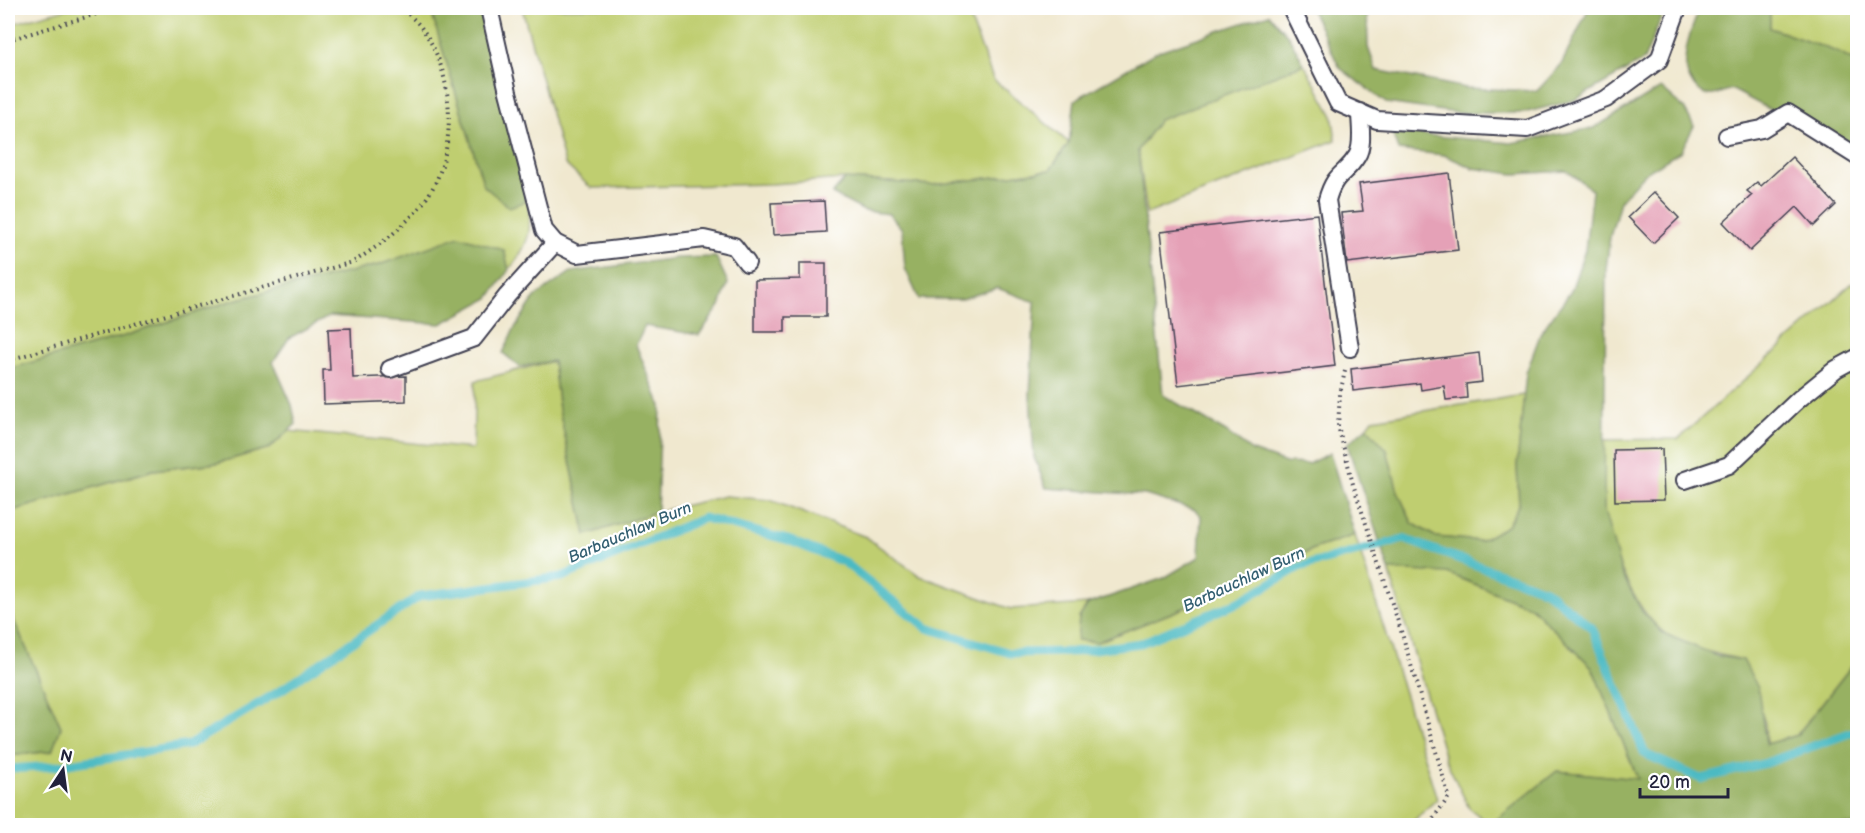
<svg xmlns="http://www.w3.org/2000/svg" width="1865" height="833" font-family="'Balsamiq Sans',sans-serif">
<rect width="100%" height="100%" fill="#fff"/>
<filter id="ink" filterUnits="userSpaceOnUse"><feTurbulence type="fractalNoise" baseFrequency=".0167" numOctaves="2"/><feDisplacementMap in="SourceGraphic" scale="12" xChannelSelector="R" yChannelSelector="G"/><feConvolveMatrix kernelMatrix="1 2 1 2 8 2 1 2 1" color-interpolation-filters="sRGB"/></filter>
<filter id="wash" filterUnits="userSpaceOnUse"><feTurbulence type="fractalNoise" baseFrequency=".008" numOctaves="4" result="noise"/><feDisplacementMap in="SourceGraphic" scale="24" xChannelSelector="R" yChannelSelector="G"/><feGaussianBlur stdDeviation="1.35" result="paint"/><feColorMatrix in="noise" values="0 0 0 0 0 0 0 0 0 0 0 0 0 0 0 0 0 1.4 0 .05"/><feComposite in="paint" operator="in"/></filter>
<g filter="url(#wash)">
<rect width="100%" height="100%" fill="#f0e8cf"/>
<g fill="#bfce70" stroke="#707856" stroke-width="1.5">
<path d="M69 8H430L484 186 527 193C532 229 532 241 509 270L504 250 418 253 379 265 234 300 125 336 8 369V25Z"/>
<polygon points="522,8 966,8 993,79 1069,143 1050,170 932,185 845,179 771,184 591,188 565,164"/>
<polygon points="1770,8 1857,8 1857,63 1837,52 1770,28"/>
<polygon points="1304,64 1332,114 1336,140 1147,214 1138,150 1159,120"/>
<path d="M1857 279V659L1797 735 1766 744 1765 723 1743 660C1722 656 1678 645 1662 631 1634 608 1607 545 1604 509 1602 486 1603 463 1603 440L1678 439Z"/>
<polygon points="553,361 559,409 586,535 657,512 725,496 770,500 866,537 920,576 1011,609 1088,604 1079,618 1097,642 1184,608 1316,548 1355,535 1437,799 1408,826 8,826 8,756 52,751 61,727 8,607 8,512 154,470 217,463 270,448 288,431 473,449 475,381"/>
<polygon points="1524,395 1517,466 1519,504 1507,526 1480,541 1436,537 1412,523 1398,492 1387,450 1367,427 1373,419"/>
<polygon points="1389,570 1447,572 1531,607 1592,667 1638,779 1557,771 1491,825 1469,808 1445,758"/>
</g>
<g fill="#97b162" stroke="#5c6a4e" stroke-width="1.5">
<polygon points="430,8 482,8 527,193 525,202 509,207 484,186"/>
<polygon points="1310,8 1367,8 1368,47 1376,70 1466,88 1537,91 1561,65 1589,8 1665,8 1644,60 1575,100 1523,113 1457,113 1386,103 1340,68"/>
<path d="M1700 8H1770V28L1837 52 1857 63V155L1731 89C1725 91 1719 94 1713 95 1706 96 1701 92 1696 88 1675 67 1690 31 1700 8Z"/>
<polygon points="1269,14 1289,37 1304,64 1159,120 1138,150 1163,395 1226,432 1252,451 1286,463 1308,464 1330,453 1355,535 1316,548 1184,608 1097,642 1077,640 1079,618 1088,604 1164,578 1199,557 1201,516 1195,510 1145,495 1046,488 1034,457 1030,395 1035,302 997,288 961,299 919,299 905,268 902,229 889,214 864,211 832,194 845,179 932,185 1050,170 1069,143 1075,100 1156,52"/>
<polygon points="1661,88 1684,108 1694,126 1681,151 1644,174 1620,201 1610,237 1606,269 1604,511 1622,574 1642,611 1663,633 1717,656 1743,660 1758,688 1766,744 1797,735 1857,659 1857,825 1490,825 1557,771 1638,779 1592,667 1531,607 1447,573 1389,570 1347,444 1367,427 1387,450 1398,492 1412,523 1436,537 1480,541 1507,526 1519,504 1517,466 1526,373 1541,332 1571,291 1585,250 1592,190 1567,171 1514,174 1473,168 1444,155 1398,150 1392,132 1511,143 1594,128"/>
<polygon points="459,236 504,250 509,270 489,298 441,324 330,316 289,338 273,362 292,405 296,424 270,448 217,463 153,470 8,512 8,369 125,336 234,300 379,265"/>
<polygon points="716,257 728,283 720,306 699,335 645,326 636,345 661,406 657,512 586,535 559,409 553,361 520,367 503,353 514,329 535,297 571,272 677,258"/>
<polygon points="8,607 61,727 52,751 8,756"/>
</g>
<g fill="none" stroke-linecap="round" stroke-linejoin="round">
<polyline stroke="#4cbac3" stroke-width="9" points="8,769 56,766 189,745 278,692 420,596 562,577 704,518 788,540 844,562 927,628 1010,653 1072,652 1141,643 1239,602 1299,567 1404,539 1545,590 1592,628 1645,754 1701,779 1766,763 1858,730"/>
</g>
<g id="blocks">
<g fill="#e5a1b7">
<polygon points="1792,157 1836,205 1814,226 1797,207 1750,251 1723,222 1752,195 1747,191 1757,182 1761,186"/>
<polygon points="1449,173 1458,250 1347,263 1341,213 1363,211 1359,184"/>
<polygon points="1654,192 1679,218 1653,243 1628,217"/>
<polygon points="824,201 826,232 773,235 771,203"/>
<polygon points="1317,214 1335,366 1178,385 1160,232"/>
<polygon points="800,263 826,263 826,317 785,317 785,332 755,332 755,280 800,279"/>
<polygon points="351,328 353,378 406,376 406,401 324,404 323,370 330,370 328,329"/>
<polygon points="1479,353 1482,382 1466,384 1467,398 1446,400 1444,386 1421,390 1420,383 1353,391 1351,369"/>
<polygon points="1662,449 1664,500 1615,501 1614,450"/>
</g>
</g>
</g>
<g filter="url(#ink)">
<use href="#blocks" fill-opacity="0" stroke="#414051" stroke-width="1.5"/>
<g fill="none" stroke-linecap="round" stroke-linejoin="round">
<g stroke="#414051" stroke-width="20">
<g id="service">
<polyline points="489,8 508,92 544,230 555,243 577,254 704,239 734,246 747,263"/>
<polyline points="1291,8 1338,103 1377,120 1527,129 1606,99 1659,60 1678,8"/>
<polyline points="1727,136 1762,129 1788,113 1858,157"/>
<path d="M1350 348 1327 200C1335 171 1345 176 1357 156 1364 145 1360 125 1360 112"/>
<polyline points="390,369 474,338 507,296 555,243"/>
<polyline points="1685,480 1729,465 1799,399 1836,369 1858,357"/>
</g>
</g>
<g stroke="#414051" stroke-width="4" stroke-dasharray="1.5 4.5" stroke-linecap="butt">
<polyline points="8,40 117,8"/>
<path d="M8 360 353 262C378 247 404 227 423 203 458 158 457 77 423 30 418 22 408 14 401 8"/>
<polyline points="1345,371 1340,394 1338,426 1353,484 1403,637 1449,797 1431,821"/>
</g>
<use href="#service" stroke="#fff" stroke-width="16"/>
</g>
</g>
<g text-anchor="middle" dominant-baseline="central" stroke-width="4.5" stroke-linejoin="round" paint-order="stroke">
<g font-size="16" font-style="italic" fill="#335f71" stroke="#fff">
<text transform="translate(630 533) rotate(-23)">Barbauchlaw Burn</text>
<text transform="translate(1244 580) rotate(-25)">Barbauchlaw Burn</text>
</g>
</g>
<rect width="1865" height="833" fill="none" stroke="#fff" stroke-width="30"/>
<g transform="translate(63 770) rotate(13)" stroke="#ffffff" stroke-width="4.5" paint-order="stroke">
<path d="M0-4.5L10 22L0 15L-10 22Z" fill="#22223b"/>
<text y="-9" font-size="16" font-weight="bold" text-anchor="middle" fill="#22223b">N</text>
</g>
<path d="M1640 788v9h88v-9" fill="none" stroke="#22223b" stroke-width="3"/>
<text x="1649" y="788" font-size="18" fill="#22223b" stroke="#ffffff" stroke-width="4.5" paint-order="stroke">20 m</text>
</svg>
